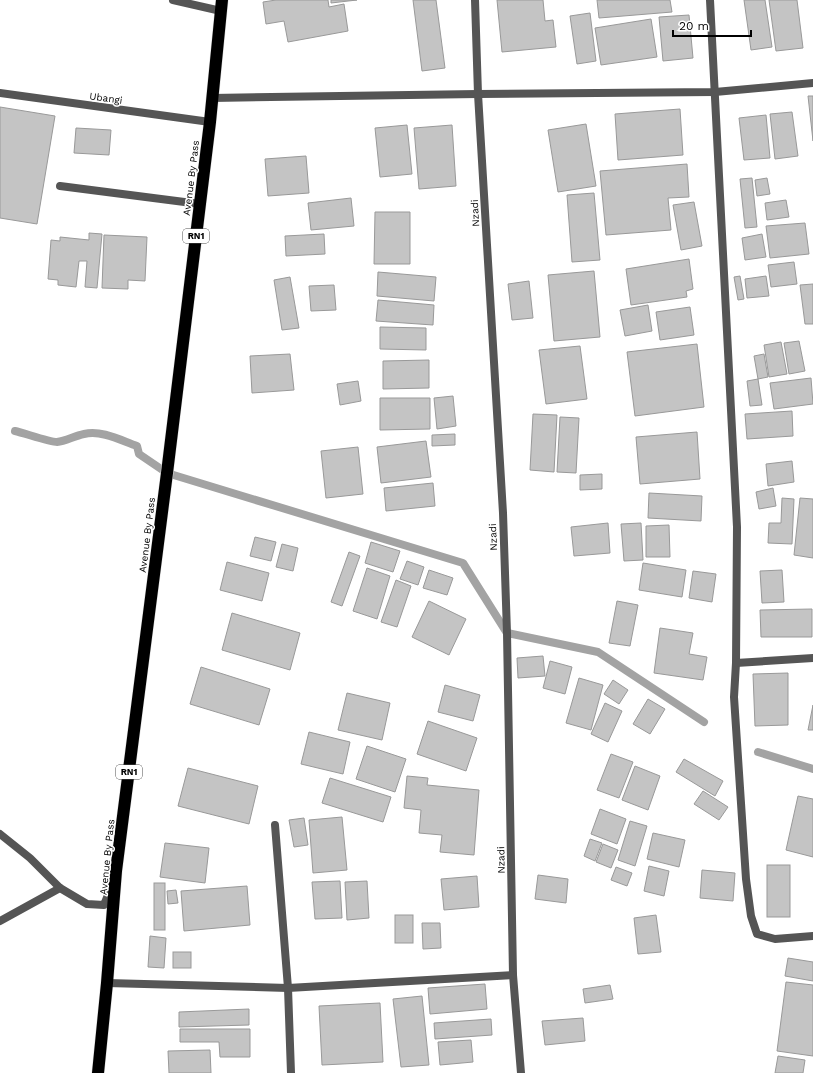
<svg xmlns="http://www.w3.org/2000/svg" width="813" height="1073" font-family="'Work Sans',sans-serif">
<rect width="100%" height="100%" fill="#fff"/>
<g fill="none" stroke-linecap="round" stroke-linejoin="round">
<g stroke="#a3a3a3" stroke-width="8">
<path d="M15 431C24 433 50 442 57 442 66 441 74 436 84 434 102 430 120 440 137 446L139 454 167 473 463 563 507 633 598 652 704 722"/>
<polyline points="758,752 813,769"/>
</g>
</g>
<g fill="#c4c4c4" stroke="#999">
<polygon points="276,0 328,0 329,7 344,4 348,31 288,42 284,21 266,24 263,2"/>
<polygon points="331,0 357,0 331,3"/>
<polygon points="413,0 436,0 445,68 422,71"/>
<polygon points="497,0 543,0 545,21 553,20 556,47 502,52"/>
<polygon points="597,0 670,0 672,12 599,18"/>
<polygon points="744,0 765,0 772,47 751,50"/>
<polygon points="769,0 797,0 803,48 776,51"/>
<polygon points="590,13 596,61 577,64 570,16"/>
<polygon points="689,15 693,58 663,61 659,17"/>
<polygon points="651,19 657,57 601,65 595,28"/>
<polygon points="808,96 813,96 813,141"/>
<polygon points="0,107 55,116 37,224 0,218"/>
<polygon points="680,109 683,155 618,160 615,114"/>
<polygon points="792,112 798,156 775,159 770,114"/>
<polygon points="766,115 770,158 744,160 739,118"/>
<polygon points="586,124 596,186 558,192 548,130"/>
<polygon points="407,125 412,174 380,177 375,128"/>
<polygon points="452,125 456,186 419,189 414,128"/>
<polygon points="76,128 111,130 109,155 74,153"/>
<polygon points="306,156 309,193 268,196 265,159"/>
<polygon points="687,164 689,197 668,198 671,230 606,235 600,171"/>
<polygon points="752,178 757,227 745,228 740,179"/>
<polygon points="767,178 770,194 757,196 755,180"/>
<polygon points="594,193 600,260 572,262 567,195"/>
<polygon points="351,198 354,226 311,230 308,203"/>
<polygon points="786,200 789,217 767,220 765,203"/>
<polygon points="694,202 702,246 681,250 673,205"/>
<polygon points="375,212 410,212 410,264 374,264"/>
<polygon points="805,223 809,254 770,258 766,226"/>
<polygon points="89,233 102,234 97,288 85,287 87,261 79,261 76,287 58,285 58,280 48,279 51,240 60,241 60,237 89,240"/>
<polygon points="324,234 325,254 286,256 285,236"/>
<polygon points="762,234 766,257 745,260 742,238"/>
<polygon points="104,235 147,237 145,281 128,280 128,289 102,288"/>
<polygon points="689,259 693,289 686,291 687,297 631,305 626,269"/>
<polygon points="794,262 797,284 771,287 768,265"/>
<polygon points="594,271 600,337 554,341 548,275"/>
<polygon points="378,272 436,277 434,301 377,296"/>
<polygon points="740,276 744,299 738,300 734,277"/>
<polygon points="766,276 769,296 747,298 745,279"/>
<polygon points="290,277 299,328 282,330 274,280"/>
<polygon points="529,281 533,318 512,320 508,284"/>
<polygon points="813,284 813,324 805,324 800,285"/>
<polygon points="334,285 336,310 311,311 309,286"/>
<polygon points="378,300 434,305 433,325 376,321"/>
<polygon points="648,305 652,331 625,336 620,310"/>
<polygon points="690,307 694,335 660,340 656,312"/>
<polygon points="380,327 426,328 426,350 380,349"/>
<polygon points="799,341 805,371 789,374 784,343"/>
<polygon points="781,342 787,374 769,377 764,345"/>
<polygon points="697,344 704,407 635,416 627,352"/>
<polygon points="580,346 587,399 546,404 539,350"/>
<polygon points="290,354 294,390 252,393 250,356"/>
<polygon points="764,354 768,377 758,379 754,356"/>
<polygon points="429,360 429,388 383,389 383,361"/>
<polygon points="811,378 813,404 774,409 770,383"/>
<polygon points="758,379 762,405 750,406 747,381"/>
<polygon points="358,381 361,401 340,405 337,384"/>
<polygon points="453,396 456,426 437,429 434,398"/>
<polygon points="380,398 430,398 430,429 380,430"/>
<polygon points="792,411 793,436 747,439 745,414"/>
<polygon points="533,414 557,415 554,472 530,470"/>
<polygon points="560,417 579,418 576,473 557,472"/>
<polygon points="697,432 700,479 640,484 636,437"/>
<polygon points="455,434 455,445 432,446 432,435"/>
<polygon points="426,441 431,477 381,483 377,447"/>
<polygon points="358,447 363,494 326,498 321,451"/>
<polygon points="792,461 794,482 768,486 766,464"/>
<polygon points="602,474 602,489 580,490 580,475"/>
<polygon points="433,483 435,506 386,511 384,488"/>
<polygon points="773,488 776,506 759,509 756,492"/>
<polygon points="649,493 702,496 701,521 648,518"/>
<polygon points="782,498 794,499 792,544 768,543 769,523 781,523"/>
<polygon points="800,498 813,499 813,558 794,555"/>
<polygon points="608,523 610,553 574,556 571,527"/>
<polygon points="641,523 643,560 624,561 621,524"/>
<polygon points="669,525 670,557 646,557 646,526"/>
<polygon points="255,537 276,542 271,561 250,556"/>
<polygon points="371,542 400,551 393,572 365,563"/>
<polygon points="282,544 298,548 293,571 276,567"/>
<polygon points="349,552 360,556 342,606 331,602"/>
<polygon points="407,561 424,567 418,585 400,579"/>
<polygon points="227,562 269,573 262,601 220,590"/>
<polygon points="643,563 686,570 682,597 639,590"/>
<polygon points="367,568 390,576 377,619 353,611"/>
<polygon points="429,570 453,578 447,595 423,588"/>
<polygon points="782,570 784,602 762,603 760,571"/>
<polygon points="693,571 716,574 712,602 689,598"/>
<polygon points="396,580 411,586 397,627 381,622"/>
<polygon points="429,601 466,619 449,655 412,637"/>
<polygon points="617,601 638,605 630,646 609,643"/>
<polygon points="812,609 812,637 761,637 760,610"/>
<polygon points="232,613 300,633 290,670 222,650"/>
<polygon points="660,628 693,633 689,654 707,657 703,680 654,673"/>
<polygon points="543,656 545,676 518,678 517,658"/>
<polygon points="550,661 572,667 565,694 543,688"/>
<polygon points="201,667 270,689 259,725 190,704"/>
<polygon points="788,673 788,725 755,726 753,674"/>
<polygon points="579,678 603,685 591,730 566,723"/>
<polygon points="613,680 628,690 619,704 604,694"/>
<polygon points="445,685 480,695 473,721 438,712"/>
<polygon points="347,693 390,703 382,740 338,730"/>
<polygon points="648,699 665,709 650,734 633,724"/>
<polygon points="605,703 622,711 608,742 591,734"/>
<polygon points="813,705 813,730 808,730"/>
<polygon points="428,721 477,738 466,771 417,754"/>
<polygon points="309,732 350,742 343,774 301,764"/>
<polygon points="367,746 406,759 395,792 356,779"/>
<polygon points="611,754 633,762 619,798 597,790"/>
<polygon points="684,759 723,781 715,796 676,772"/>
<polygon points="635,766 660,776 648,810 622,800"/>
<polygon points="188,768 258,786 249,824 178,806"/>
<polygon points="407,776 428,778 427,785 479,790 474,855 440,852 442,835 419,833 421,810 404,808"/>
<polygon points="330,778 391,797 383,822 322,803"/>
<polygon points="703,791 728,807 719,820 694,804"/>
<polygon points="798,796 813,799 813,857 786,850"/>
<polygon points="600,809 626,819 617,844 591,834"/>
<polygon points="342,817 347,870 313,873 309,820"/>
<polygon points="304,818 308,845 294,847 289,820"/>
<polygon points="630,821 647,826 635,866 618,860"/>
<polygon points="653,833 685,840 679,867 647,859"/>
<polygon points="590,839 602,843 595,861 584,856"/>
<polygon points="165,843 209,848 205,883 160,877"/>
<polygon points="603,844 618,850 611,868 596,862"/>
<rect x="767" y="865" width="23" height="52"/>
<polygon points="649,866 669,871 664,896 644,891"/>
<polygon points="616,867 632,873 627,886 611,880"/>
<polygon points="702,870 735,873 733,901 700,898"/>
<polygon points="538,875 568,879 566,903 535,899"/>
<polygon points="477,876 479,907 444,910 441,879"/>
<polygon points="340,881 342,918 315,919 312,882"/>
<polygon points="367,881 369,918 347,920 345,882"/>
<rect x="154" y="883" width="11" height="47"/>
<polygon points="247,886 250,925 184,931 181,891"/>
<polygon points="176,890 178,903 168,904 167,891"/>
<rect x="395" y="915" width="18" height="28"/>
<polygon points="656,915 661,952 638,954 634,918"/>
<polygon points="422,923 440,923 441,948 423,949"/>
<polygon points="150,936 166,938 164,968 148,967"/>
<rect x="173" y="952" width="18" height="16"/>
<polygon points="788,958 813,962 813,981 785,976"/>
<polygon points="786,982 813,985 813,1056 777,1051"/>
<polygon points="485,984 487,1009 430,1014 428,988"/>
<polygon points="610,985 613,999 585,1003 583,989"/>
<polygon points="422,996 429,1065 401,1067 393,999"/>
<polygon points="380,1003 383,1062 322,1065 319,1006"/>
<polygon points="249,1009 249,1025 179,1027 179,1012"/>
<polygon points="583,1018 585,1041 545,1045 542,1021"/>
<polygon points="491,1019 492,1035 435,1039 434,1023"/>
<polygon points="180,1029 250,1029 250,1057 220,1057 219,1042 180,1042"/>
<polygon points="471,1040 473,1062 440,1065 438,1042"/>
<polygon points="210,1050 211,1073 169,1073 168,1051"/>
<polygon points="778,1056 805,1060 803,1073 775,1073"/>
</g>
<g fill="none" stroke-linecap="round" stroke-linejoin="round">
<g stroke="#dbdbdb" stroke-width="13">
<polyline id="highway" points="98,1073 107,983 116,871 167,473 210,122 222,0"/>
</g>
<g stroke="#555" stroke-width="8">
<polyline points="173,0 221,11"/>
<polyline points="60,186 200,204"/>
</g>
<g stroke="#555" stroke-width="8">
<polyline points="475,0 478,94 503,513 507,633 513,975 521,1073"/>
<polyline points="710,0 737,527 736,663 734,697 746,879 751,916 757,934 775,939 813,936"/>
<polyline points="0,93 210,122"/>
<polyline points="212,98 478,94 715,92 813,83"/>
<polyline points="736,663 813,658"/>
<polyline points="275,825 288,988 291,1073"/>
<polyline points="0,834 30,858 60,888 87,904 104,905 112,885"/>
<polyline points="0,921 60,888"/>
<polyline points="107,983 288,988 513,975"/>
</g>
<use href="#highway" stroke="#000" stroke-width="12"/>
</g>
<g text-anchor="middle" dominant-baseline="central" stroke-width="3" stroke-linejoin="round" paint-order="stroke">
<g fill="#fff" stroke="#4c4c4c" stroke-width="1">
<rect x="183" y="229" width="26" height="14" rx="3"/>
<rect x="116" y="765" width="26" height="14" rx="3"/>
</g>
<g font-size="9" font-weight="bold" fill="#000">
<text x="196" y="236">RN1</text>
<text x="129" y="772">RN1</text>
</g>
<g font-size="10" fill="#000" stroke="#fff">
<text transform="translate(106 98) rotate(8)">Ubangi</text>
<text transform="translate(191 178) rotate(-83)">Avenue By Pass</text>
<text transform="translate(475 213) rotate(-93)">Nzadi</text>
<text transform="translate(147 535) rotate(-83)">Avenue By Pass</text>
<text transform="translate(493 537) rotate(-92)">Nzadi</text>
<text transform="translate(107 857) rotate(-84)">Avenue By Pass</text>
<text transform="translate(501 860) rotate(-91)">Nzadi</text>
</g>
</g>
<path d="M673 30v6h78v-6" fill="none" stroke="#000000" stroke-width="2"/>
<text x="679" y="30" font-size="12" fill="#000000" stroke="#ffffff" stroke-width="3" paint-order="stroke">20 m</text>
</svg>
